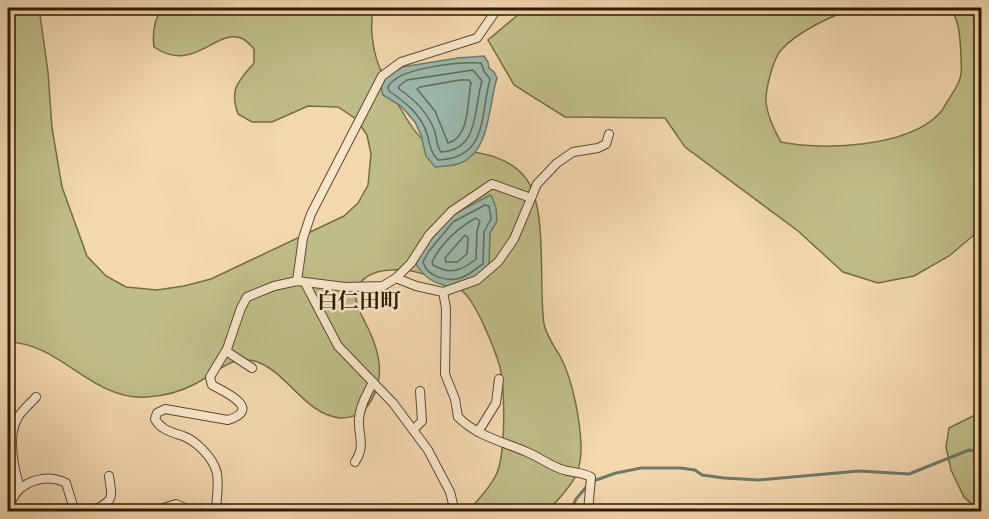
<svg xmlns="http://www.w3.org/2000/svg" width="989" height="519" font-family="Alegreya,'Noto Serif JP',serif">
<rect width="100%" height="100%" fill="#f2d7af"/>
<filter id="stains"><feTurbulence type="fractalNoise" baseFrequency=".00333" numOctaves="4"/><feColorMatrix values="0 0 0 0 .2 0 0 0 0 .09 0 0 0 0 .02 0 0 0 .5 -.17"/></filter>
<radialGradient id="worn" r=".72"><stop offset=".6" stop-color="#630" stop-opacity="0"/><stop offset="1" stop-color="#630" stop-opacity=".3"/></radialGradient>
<g fill="#bfbd87" stroke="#766c44" stroke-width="1.5">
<path d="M8 8H39L48 72 52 128 62 187 87 256 106 276 126 287 157 290 184 286 211 279 344 216 358 203 368 185 371 154 367 135 356 119 338 107 308 106 272 122H252L238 114C229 89 238 82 254 63V49C251 46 247 41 243 39 217 26 194 75 154 47 152 32 154 20 162 8H373C370 26 372 48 379 66 385 81 413 137 427 142 459 153 500 148 524 176 549 204 538 286 544 324 547 338 556 348 562 360 573 382 580 420 581 445 582 478 568 488 548 511H469C477 500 490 488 496 475 506 455 505 390 500 367 495 350 476 301 462 291 452 283 416 270 403 270 383 269 356 272 356 299 357 308 364 320 368 328 380 353 385 377 371 401 365 412 354 418 341 418 306 415 290 376 260 363 234 351 216 374 195 384 180 392 164 396 147 397 92 401 61 343 8 342Z"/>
<path d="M526 8H857C834 14 797 32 781 50 773 59 765 91 766 103 768 117 774 130 781 142 823 151 907 147 939 114 943 110 946 103 949 99 954 91 960 83 961 74 962 69 961 62 961 56 960 40 960 20 950 8H981V229L949 256 914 276 878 283 843 272 798 231 685 147 665 118 565 117 514 85 488 40Z"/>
<polygon points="981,412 982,511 981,512 964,497 951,470 946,447 949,428"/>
</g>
<g fill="#9bb9ae" stroke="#6f7a68" stroke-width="1.5">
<path d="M484 56 488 62 489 68 494 72 497 78C488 106 491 153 458 164 451 166 442 166 435 167L426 156 421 135 415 122 401 106 383 95 381 87 386 77 402 67 458 58Z"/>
<path d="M490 195 492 197 496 208 497 221 490 233 489 267C481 273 473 280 465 284 445 291 425 280 416 264L424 248 449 217Z"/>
</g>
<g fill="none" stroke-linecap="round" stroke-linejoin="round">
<g stroke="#646a57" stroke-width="1.5">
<path d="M481 63 484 71 490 79C480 116 488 158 438 160 430 152 430 144 427 134 421 114 405 102 389 91L388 87C398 67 460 62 481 63Z"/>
<path d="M473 70 482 81C473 110 480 150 441 152 436 146 437 137 434 129 427 112 414 99 399 89V86L407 80Z"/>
<path d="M460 80H469L471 83C467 101 470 138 448 143L435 111 417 89 420 87Z"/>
<path d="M485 205 489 206 491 219 484 232 483 264C476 268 471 274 463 277 449 283 427 277 423 262L429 251 453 222Z"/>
<path d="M476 218 480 221 477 231 476 259C461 271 450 275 433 265L432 262C442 242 456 229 476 218Z"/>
<polygon points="465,235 468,238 467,254 457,262 446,262 445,258"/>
</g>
<g stroke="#6f7a68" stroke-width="3">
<polyline points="593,481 616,473 641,468 681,468 695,470 702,475 724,478 759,480 859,471 909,474 969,450 982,452"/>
<polyline points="570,512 576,499 588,485"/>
</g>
<g stroke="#5f4a2c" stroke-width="10">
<g id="street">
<path d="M396 278 416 286 443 292 446 308 445 374 455 399 458 417C478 437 505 442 529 453 541 458 552 467 564 470 573 473 582 472 591 477L588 512"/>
<polyline points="297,281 303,238 311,214 382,76 401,62 477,38 498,8"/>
<polyline points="305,283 338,346 393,403 428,450 450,492 455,512"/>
<polyline points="443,292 477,280 498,262 514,239 537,184 557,163 573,152 598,148 606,144 609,134"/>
<polyline points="226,351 252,368"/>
<polyline points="413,430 422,421 420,391"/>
<polyline points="478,432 496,403 499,379"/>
<path d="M355 462C366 445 358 437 359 419 360 406 367 394 373 382"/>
<path d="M20 488C14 469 7 437 17 419 21 411 30 404 36 397"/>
<path d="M8 508C11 502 15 492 21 488 35 477 52 476 66 483L75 512"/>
<path d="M98 508C116 499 111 494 109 476"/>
<polyline points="164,512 166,507 176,504 183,507 186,512"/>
<path d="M216 512C217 483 224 471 202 449 196 443 191 439 183 436 171 432 161 430 155 419L157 413 165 409 228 420C263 409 225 392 212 385L210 377 227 349 241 308 247 297 274 286 297 281 345 287 383 286 396 278 411 263 429 235 452 211 492 184 531 198"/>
</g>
</g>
<use href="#street" stroke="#f7e5cb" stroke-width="8"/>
</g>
<g text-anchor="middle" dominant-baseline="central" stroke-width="5" stroke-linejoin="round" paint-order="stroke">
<g font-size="21" font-weight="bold" fill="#2e1b00" stroke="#f7e5cb">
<text x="359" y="301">白仁田町</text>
</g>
</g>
<rect width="989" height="519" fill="none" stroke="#f2d7af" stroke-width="30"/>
<rect x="9" y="9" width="971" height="501" fill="none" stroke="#2e1b00" stroke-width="3"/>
<rect x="15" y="15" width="959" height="489" fill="none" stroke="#2e1b00" stroke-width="1.5"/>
<rect width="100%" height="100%" filter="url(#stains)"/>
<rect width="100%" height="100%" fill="url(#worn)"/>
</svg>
